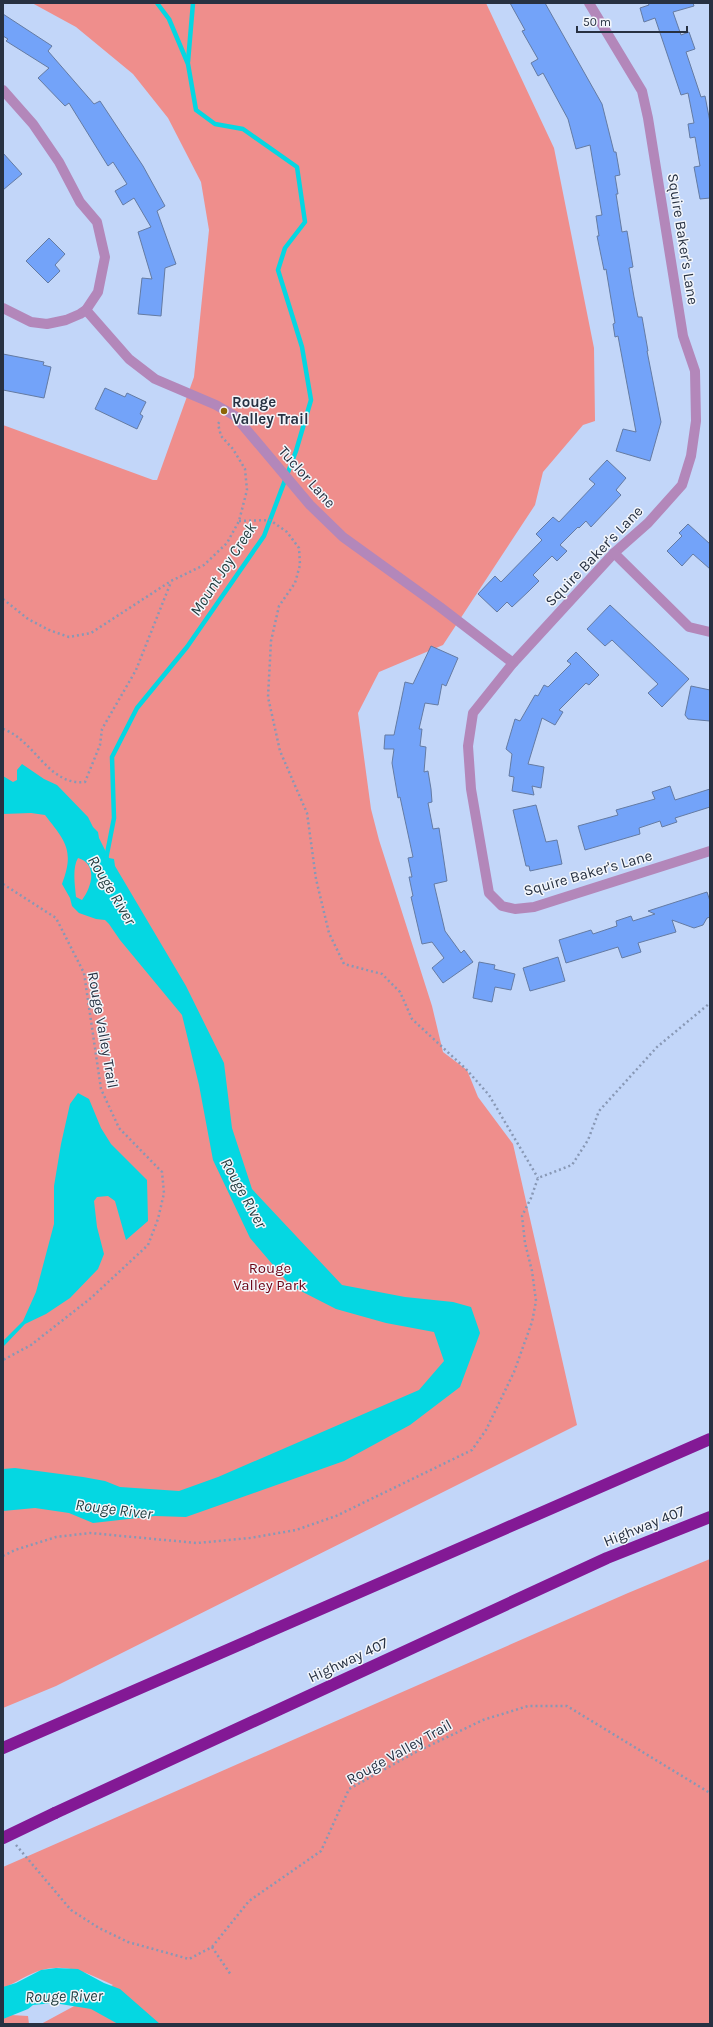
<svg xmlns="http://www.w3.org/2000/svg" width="713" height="2027" font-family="Karla,sans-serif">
<rect width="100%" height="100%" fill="#c2d6f9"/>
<g fill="#ef8e8c">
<polygon points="32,3 486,3 554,148 594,348 595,421 583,425 543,472 535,505 443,645 379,672 358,713 371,809 379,840 432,1006 443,1052 467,1070 478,1097 513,1144 577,1425 56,1686 3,1708 3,425 153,480 157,480 194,377 209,230 201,182 168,118 133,74 76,27"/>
<path d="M710 1559V2024H41L113 1985C89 1974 69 1963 42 1970 29 1973 16 1983 3 1988V1867L628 1593Z"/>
<polygon points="11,2015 28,2016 29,2024 3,2024 3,2017"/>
</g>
<g fill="#05d7e2" fill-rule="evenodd">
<path d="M22 764 44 779 57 785 88 817 93 827 98 832 99 838 109 858 114 859 115 866 186 986 224 1063 232 1128 252 1189 342 1285 405 1297 453 1302 471 1307 480 1333 460 1387 410 1425 344 1461 186 1517 155 1516 93 1523 69 1513 35 1508 3 1511V1469L15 1468 83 1477 105 1481 120 1487 179 1491 218 1477 419 1390 444 1361 434 1332 386 1323 336 1309 291 1286 250 1238 213 1160 199 1085 182 1015 120 940 109 924 105 920 96 919 79 913 72 906 70 898 62 884C75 850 65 841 45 815L31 813 3 814V776L13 782 17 780V770ZM78 858C98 864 92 887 82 900L76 897C75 886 72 868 78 858Z"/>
<polygon points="78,1093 89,1099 101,1128 111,1144 147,1180 148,1221 126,1240 115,1201 108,1196 97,1197 94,1201 97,1227 104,1254 98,1269 70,1298 46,1314 25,1324 3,1347 3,1341 23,1321 36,1292 54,1224 54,1186 61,1144 70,1104"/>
<polygon points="56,1968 78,1969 104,1983 120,1989 160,2024 118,2024 91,2009 54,2003 33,2005 28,2009 3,2019 3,1987 16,1983 41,1970"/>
</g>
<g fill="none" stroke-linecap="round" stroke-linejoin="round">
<g stroke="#05d7e2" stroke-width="4.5">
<polyline points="188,62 193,3"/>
<polyline points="106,859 114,818 112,757 137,708 187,647 264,536 296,451 311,400 302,347 278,270 285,248 305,222 297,167 243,129 215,124 196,110 188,64 169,19 157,3"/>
</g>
</g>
<g fill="#73a3f9" stroke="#647ba3">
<polygon points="510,3 545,3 602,104 614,152 616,152 620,175 615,176 618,194 616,194 622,232 627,231 633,267 629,268 634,297 638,317 642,317 648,351 647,351 661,422 650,461 616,451 623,429 636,432 618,336 615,337 613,324 615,323 606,269 604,270 597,236 599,236 596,216 602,215 590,145 576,149 568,119 543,73 538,76 531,63 538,59 522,31 525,30"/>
<polygon points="648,3 693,3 694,6 673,12 681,35 689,32 695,49 686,52 701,97 705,96 710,122 710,198 700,199 694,167 700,166 695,137 690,138 688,124 694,123 688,93 681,95 655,18 644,22 640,8 649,5"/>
<polygon points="3,14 52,46 48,51 94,104 100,101 143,166 165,206 157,211 176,264 165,268 161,316 138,314 142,278 152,279 138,232 151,227 134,198 123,205 115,191 127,184 113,162 108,166 69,103 65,106 38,78 49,68 6,41 8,39 3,36"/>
<polygon points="3,153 22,174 3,190"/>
<polygon points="49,238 65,254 55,265 60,271 48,283 26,261"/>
<polygon points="3,354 44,362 43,365 51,367 44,398 3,390"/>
<polygon points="105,388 125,397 127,393 146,402 140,414 143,416 137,429 95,409"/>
<polygon points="607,460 626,478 616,490 621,495 591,527 586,521 579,528 578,527 560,545 567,551 557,561 552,556 533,575 539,581 529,591 512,607 507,602 497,612 478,594 495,576 501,582 542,540 536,534 553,517 559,522 595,484 589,479"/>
<polygon points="688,524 710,544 710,569 693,554 682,566 667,551 682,536 679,533"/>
<polygon points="610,605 689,679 662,707 648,693 658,684 612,640 605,646 587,629"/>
<polygon points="431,646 458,658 446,686 442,684 438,705 425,703 419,729 422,729 420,746 426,747 424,772 428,771 431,789 432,802 428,803 433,829 439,828 447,881 434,884 445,931 461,953 464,950 473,962 443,983 432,968 444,958 432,942 422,944 411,897 413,896 409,877 412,877 408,858 413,857 400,797 398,798 392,763 394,749 384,749 385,735 394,735 405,682 413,684"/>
<polygon points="576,652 599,675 589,685 586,683 559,710 563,712 555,725 542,718 528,764 544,767 541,788 532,786 534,795 512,791 514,777 509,776 512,754 506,749 515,719 520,721 535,695 538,696 544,685 548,687 571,664 567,661"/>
<polygon points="691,686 710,690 710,721 688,719 685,715"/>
<polygon points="670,786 675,800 710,789 710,807 675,818 677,822 662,827 660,821 639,828 640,834 585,850 578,826 618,815 616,810 655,799 652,792"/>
<polygon points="536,805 546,842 557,840 562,864 530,871 529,866 526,866 513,810"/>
<polygon points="707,892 710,901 710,917 707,918 703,925 694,928 672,920 676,932 638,943 641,952 622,958 618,947 566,963 559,940 591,930 593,934 617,926 616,921 631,916 633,921 655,914 648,911"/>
<polygon points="558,957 565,981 530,991 523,968"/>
<polygon points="479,962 495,965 494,969 515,974 511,990 495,987 492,1002 473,998"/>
</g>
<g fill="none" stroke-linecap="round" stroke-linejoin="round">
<g stroke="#8898b5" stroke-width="2.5" stroke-dasharray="2 3" stroke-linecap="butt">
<polyline points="239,521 270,520 287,532 299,548 300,565 295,583 279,606 271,641 268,697 280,751 307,813 316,879 329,933 344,964 382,974 400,992 412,1019 466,1069 489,1095 538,1178"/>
<polyline points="3,599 28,619 49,630 69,637 91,633 171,581 204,565 227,543 239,521 247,490 245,469 233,449 221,436 218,424 220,421"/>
<path d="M3 729C35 740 48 786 85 782L100 745 102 729 136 670 171 582"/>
<polyline points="3,884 56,918 84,973 101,1089 119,1128 162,1172 164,1193 158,1219 148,1245 91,1298 31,1345 3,1360"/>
<polyline points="3,1556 15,1550 56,1537 90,1533 197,1543 250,1538 296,1530 336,1516 472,1450 486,1430 514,1372 532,1322 536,1301 532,1271 525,1243 522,1216 531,1198 538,1178 572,1165 588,1140 599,1111 657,1047 710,1003"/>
<polyline points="16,1845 71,1910 99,1928 128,1942 189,1959 212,1947 249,1901 321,1851 349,1789 414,1753 483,1720 528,1706 567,1706 710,1793"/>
<polyline points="212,1947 231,1975"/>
</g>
<g stroke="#b387ba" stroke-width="10">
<polyline points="589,3 642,91 648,118 683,336 695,371 696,421 691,456 682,485 648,523 614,553 513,663 473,713 468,746 471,789 489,893 502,906 515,909 534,907 710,851"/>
<polyline points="3,90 33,124 59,162 80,202 97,222 105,257 98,292 86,310 80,314 66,320 47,324 31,322 3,308"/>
<polyline points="86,310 129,359 155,379 216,405 235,416 310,505 343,537 440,607 513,663"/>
<polyline points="614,553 689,627 710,632"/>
</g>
<g stroke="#831995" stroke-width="12">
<polyline points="3,1748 710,1439"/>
<polyline points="55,1813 607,1558 710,1517"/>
</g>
<polyline stroke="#831995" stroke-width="12" points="3,1838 55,1813"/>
</g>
<circle fill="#8c6507" stroke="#f3f6fb" stroke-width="1.5" cx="224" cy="411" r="4"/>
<g text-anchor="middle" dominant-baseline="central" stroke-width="3" stroke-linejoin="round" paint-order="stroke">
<g font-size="15" fill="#273142" stroke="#f3f6fb">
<text transform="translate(683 239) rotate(81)">Squire Baker's Lane</text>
<text transform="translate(307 477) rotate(48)">Tuclor Lane</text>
<text transform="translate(594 556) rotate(-46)">Squire Baker's Lane</text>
<text transform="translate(588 873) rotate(-16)">Squire Baker's Lane</text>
<text transform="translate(103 1030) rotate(80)">Rouge Valley Trail</text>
<text transform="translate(644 1526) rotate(-22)">Highway 407</text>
<text transform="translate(348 1660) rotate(-25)">Highway 407</text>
<text transform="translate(399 1752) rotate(-29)">Rouge Valley Trail</text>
</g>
<g font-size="15" font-weight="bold" fill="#273142" stroke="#f3f6fb" text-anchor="start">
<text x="232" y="402">Rouge<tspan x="232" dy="17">Valley Trail</tspan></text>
</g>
<g font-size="15" fill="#6b0315" stroke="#f3f6fb">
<text x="270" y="1268">Rouge<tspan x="270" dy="17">Valley Park</tspan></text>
</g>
<g font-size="16" font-style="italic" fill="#1e393b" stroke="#f3f6fb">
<text transform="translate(223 569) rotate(-57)">Mount Joy Creek</text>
<text transform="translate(112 890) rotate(59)">Rouge River</text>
<text transform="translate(244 1193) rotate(61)">Rouge River</text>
<text transform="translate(114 1509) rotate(7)">Rouge River</text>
<text transform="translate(64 1996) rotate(-1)">Rouge River</text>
</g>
</g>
<rect width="713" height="2027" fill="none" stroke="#273142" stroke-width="8"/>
<path d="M577 26v6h110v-6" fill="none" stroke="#273142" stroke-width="2"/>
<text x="583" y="26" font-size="12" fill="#273142" stroke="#f3f6fb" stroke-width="3" paint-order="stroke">50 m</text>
</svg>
